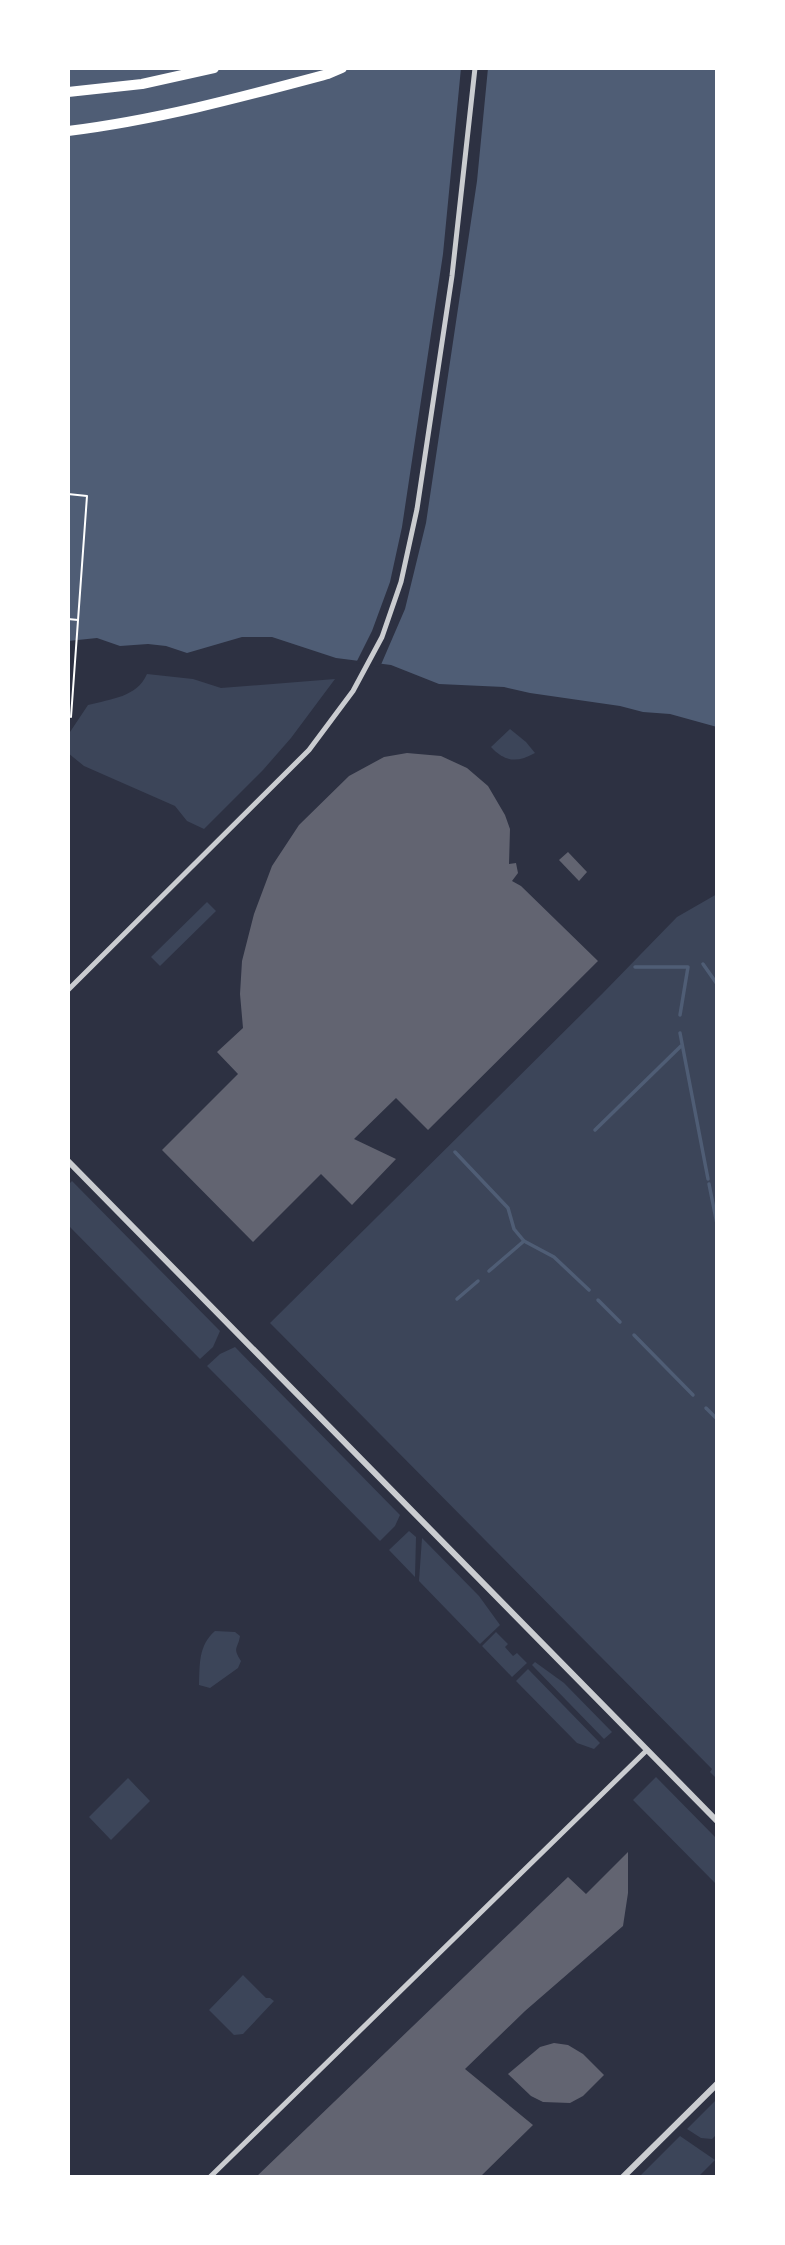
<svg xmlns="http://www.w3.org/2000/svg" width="785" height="2245" font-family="'Work Sans',sans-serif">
<rect width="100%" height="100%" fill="#2d3142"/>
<g fill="#3c4559">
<path d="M147 674 193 679 221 688 335 679 291 738 263 770 204 829 187 821 175 806 84 766 68 753V735L88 705C111 699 137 697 147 674Z"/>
<path d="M510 729 526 742 535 753C517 763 505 762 491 747Z"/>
<polygon points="717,894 717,1779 710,1772 712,1769 270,1323 602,994 677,917"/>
<polygon points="207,902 216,911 160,966 151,957"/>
<polygon points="72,1181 220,1331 213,1347 200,1359 68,1225 68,1185"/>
<polygon points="235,1347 400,1515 395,1526 380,1541 207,1366 220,1354"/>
<polygon points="409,1531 416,1537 415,1577 389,1550"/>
<polygon points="422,1538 479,1596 500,1625 480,1644 419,1581"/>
<path d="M215 1631 235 1632 240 1636C238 1649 232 1647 241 1661L238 1668 210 1688 199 1685C200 1664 198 1646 215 1631Z"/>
<polygon points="496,1632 508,1644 505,1647 513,1656 517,1653 527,1663 512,1677 482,1646"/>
<polygon points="535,1662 564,1683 612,1732 604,1739 532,1665"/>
<polygon points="528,1669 600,1743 594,1749 577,1743 516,1681"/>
<polygon points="656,1777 717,1839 717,1885 633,1800"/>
<polygon points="128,1778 150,1801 111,1840 89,1817"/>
<polygon points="243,1975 266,1998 270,1998 274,2001 243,2034 234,2035 209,2010"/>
<polygon points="717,2099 717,2134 712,2139 701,2138 687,2129"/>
<polygon points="680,2136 715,2160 698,2177 639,2177"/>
</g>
<polygon fill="#4f5d75" points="68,68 717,68 717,727 670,714 643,712 620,706 530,693 504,687 439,684 391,665 336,658 272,637 242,637 187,653 166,646 148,644 120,646 97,638 68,641"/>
<polygon fill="#2d3142" points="461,68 488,68 477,181 426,523 405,609 380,667 356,663 372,631 390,582 402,527 443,254"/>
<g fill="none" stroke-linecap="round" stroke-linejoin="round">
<g stroke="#4f5d75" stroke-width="3.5">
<polyline points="703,964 717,984"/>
<polyline points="635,967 688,967 680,1015"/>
<polyline points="680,1033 708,1179"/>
<polyline points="595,1130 681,1046"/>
<polyline points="455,1152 508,1208 514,1229 524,1241 554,1257 589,1290"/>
<polyline points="709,1184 717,1224"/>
<polyline points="489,1271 524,1241"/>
<polyline points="457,1299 478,1281"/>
<polyline points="598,1300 620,1322"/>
<polyline points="634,1335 693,1395"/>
<polyline points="706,1408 717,1419"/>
</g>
</g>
<g fill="#626471">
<polygon points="407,753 441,756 467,768 488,786 505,815 510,829 509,864 516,863 518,873 512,881 521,886 598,961 428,1130 396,1098 354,1139 396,1159 352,1205 321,1174 253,1242 162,1150 238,1074 217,1052 243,1028 240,994 242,961 254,914 272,866 299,825 349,776 384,757"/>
<polygon points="568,852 587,872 579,881 559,860"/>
<polygon points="628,1852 628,1893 623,1926 525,2011 465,2069 533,2125 480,2177 256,2177 568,1877 586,1894"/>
<polygon points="554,2043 568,2045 583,2054 604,2075 583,2096 570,2103 543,2102 531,2096 508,2074 540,2047"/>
</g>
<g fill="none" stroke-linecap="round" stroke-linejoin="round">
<g stroke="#fff" stroke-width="2">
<polyline points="68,494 87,496 71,717"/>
<polyline points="68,619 78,620"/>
</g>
<g stroke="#caccd0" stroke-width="5">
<polyline points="68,990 309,750 353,691 382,637 401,582 417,509 452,276 475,68"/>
<polyline points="210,2177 647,1750"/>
</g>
<g stroke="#caccd0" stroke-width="6">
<polyline points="68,1161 717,1821"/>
<polyline points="623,2177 717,2084"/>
</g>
<g stroke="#fff" stroke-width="10">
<polyline points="68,92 142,84 214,68"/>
<path d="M68 131C157 120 242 97 328 74L342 68"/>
</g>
</g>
<rect width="785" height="2245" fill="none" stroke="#ffffff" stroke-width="140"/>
</svg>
